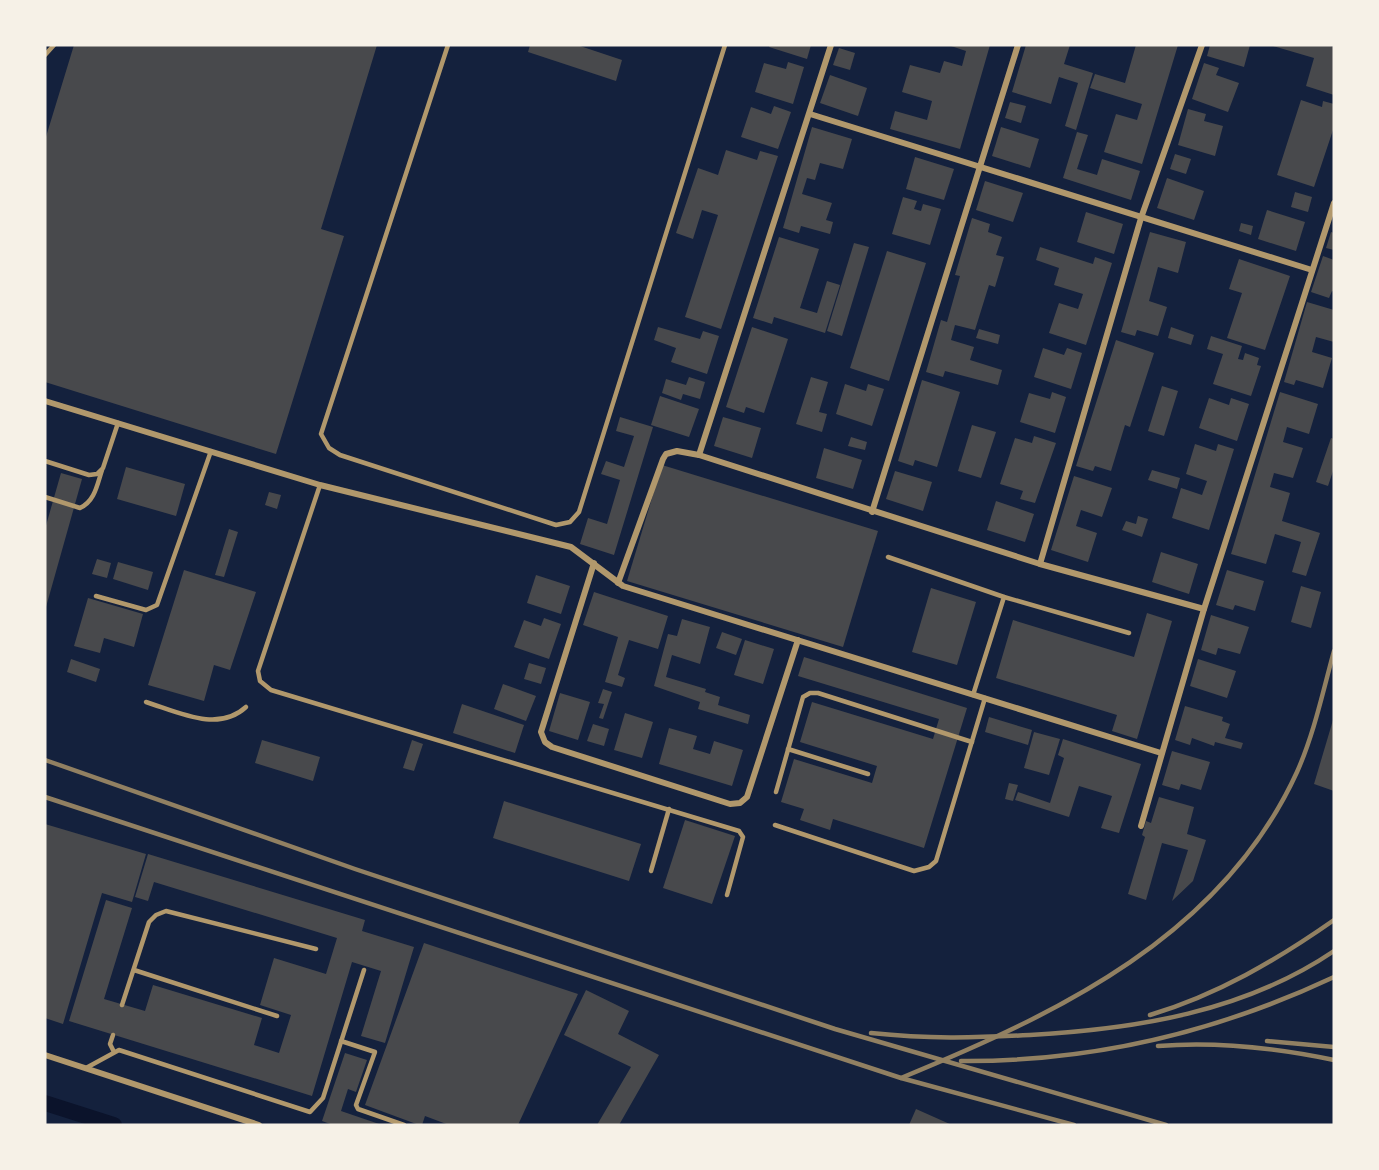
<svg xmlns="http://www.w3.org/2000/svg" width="1379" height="1170" font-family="Montserrat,sans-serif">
<rect width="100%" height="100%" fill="#14213d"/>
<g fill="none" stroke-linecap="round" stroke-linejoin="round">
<polyline stroke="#0b132b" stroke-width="16" points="45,1103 114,1125"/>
</g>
<g fill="#48494c">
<polygon points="74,45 377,45 321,229 344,236 276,454 45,382 45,140"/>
<polygon points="530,45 577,45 622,60 616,81 528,52"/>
<polygon points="770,45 811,45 807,59 769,47"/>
<polygon points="948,45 990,45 960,149 890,129 895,111 927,120 932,101 902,92 910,65 940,73 944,61 962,66 966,51"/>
<polygon points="1026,45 1070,45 1064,64 1093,73 1076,130 1065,126 1078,83 1059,77 1051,104 1012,92"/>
<polygon points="1136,45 1178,45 1142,164 1104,152 1116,114 1137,120 1142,104 1090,88 1095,74 1125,83"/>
<polygon points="1210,45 1250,45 1244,67 1207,56"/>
<polygon points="1327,45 1334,47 1334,95 1306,86 1314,58 1273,46"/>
<polygon points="839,48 855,53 850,70 833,65"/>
<polygon points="788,62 804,67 793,104 755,92 764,63 786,69"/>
<polygon points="1204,63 1219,68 1216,75 1239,83 1228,112 1192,99"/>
<polygon points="830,75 867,88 858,116 820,103"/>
<polygon points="1301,100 1322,107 1323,101 1334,104 1334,127 1314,187 1277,175"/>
<polygon points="1010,102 1026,106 1021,123 1005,118"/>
<polygon points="774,106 791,112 778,149 741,137 751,107 771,114"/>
<polygon points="1188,109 1206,114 1204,121 1223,126 1215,156 1178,145"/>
<polygon points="812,127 852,139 843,169 820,163 815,180 807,178 802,194 832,203 826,220 833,222 830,234 801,226 799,233 783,228"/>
<polygon points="1001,127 1039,139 1030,168 992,156"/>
<polygon points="1077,132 1088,135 1077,169 1097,175 1102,159 1140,171 1131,200 1063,178"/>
<polygon points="726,150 757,160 760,151 778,156 721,329 685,317 718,215 702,210 693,239 676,233 698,168 718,175"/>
<polygon points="1175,154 1191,159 1186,174 1170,169"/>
<polygon points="915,157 954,169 944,200 906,189"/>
<polygon points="1167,178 1204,191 1194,220 1157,208"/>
<polygon points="985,181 1023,193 1013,222 976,210"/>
<polygon points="1295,192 1312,197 1308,212 1291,207"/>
<polygon points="903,197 917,201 914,209 921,211 923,204 941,209 930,245 892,234"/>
<polygon points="1267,210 1305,222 1296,251 1258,239"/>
<polygon points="1086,212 1123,224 1114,254 1077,242"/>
<polygon points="972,218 990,224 988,232 1002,237 996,255 1004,257 995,287 989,285 975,330 955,325 951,340 974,347 970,360 1002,370 998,385 945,371 943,377 926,372 941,320 947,322 960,276 955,275"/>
<polygon points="1241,223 1253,226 1251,235 1239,231"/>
<polygon points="1150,232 1186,242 1178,273 1158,267 1149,301 1167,307 1158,336 1137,330 1135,336 1121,332"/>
<polygon points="1331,232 1334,233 1334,250 1326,248"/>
<polygon points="779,237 819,249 800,308 817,313 827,281 840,285 825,333 774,317 772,324 753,318"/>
<polygon points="854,243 869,247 842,336 827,331"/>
<polygon points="1040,247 1093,264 1095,257 1112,263 1086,345 1049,333 1059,303 1078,309 1083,294 1054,285 1059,268 1036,260"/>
<polygon points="887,251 926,263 889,381 850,368"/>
<polygon points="1323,256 1334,260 1334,292 1332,291 1329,298 1311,292"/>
<polygon points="1239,259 1290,276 1265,350 1227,338 1242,293 1229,289"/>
<polygon points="1307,302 1334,310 1334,342 1316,337 1312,352 1332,358 1323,388 1296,380 1294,385 1284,382"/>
<polygon points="658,327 700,339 703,331 719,336 707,374 671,362 676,348 654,340"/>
<polygon points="752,327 788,339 764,413 746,407 744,413 726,407"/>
<polygon points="1171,327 1194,335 1191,345 1168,338"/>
<polygon points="979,329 1000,335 998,344 976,338"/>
<polygon points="1211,336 1242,346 1238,359 1243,360 1245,353 1259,358 1257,365 1261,366 1251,396 1213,384 1223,354 1207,349"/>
<polygon points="1116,340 1154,353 1130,427 1125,425 1111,471 1095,466 1093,471 1076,466"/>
<polygon points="1043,348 1064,355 1067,348 1082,353 1071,389 1034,377"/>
<polygon points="689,377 705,382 700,399 683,394 681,400 662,393 666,379 686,385"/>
<polygon points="811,377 828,382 819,412 827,414 822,432 796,424"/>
<polygon points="922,380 960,392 937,467 915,460 913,466 898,461"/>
<polygon points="845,384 866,391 868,384 884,389 872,426 836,414"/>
<polygon points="1162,386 1178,391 1164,436 1148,431"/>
<polygon points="1052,392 1066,397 1055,433 1020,422 1029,393 1050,399"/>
<polygon points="1280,392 1318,404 1309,434 1287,427 1283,442 1303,448 1293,478 1274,473 1270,487 1290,493 1282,521 1320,533 1306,576 1292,572 1301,542 1275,534 1266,564 1231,554"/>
<polygon points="660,396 699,409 689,437 651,425"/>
<polygon points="1209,398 1229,405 1231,398 1249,404 1237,441 1199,428"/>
<polygon points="620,417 653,427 614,555 580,544 588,518 607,524 620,480 601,474 606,461 624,467 634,436 616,431"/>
<polygon points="723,417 761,428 752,458 714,446"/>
<polygon points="972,425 996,432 981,478 958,471"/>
<polygon points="1034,436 1056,443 1035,503 1020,499 1023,491 1000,484 1015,438 1032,443"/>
<polygon points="851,437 867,442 865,450 848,446"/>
<polygon points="1331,438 1334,439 1334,468 1328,486 1316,482"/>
<polygon points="1195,444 1216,451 1218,444 1234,449 1209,530 1172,518 1181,488 1202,495 1207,481 1186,474"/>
<polygon points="824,448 862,460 853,489 816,478"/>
<polygon points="662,465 878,531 843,647 627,581"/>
<polygon points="126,467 185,484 176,516 117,499"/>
<polygon points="1152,470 1180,478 1177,489 1148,480"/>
<polygon points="895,471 932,482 923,511 886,499"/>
<polygon points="61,473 82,479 46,607 45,529"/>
<polygon points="1074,476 1112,488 1102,517 1081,510 1076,526 1097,533 1088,562 1051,550"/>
<polygon points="269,492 281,495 277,509 265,505"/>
<polygon points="996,501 1034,514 1025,542 987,530"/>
<polygon points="1138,516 1148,519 1142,537 1122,530 1126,521 1136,524"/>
<polygon points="229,529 238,532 224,577 215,575"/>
<polygon points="1161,552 1198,564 1189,594 1152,582"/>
<polygon points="97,559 111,563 107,578 92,574"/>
<polygon points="118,562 153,572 148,590 113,579"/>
<polygon points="184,570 256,592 230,670 214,665 204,701 148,685"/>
<polygon points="1227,570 1264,581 1255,611 1235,605 1233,610 1216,605"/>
<polygon points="536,575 570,586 561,614 527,603"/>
<polygon points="1301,586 1321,592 1311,628 1291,622"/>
<polygon points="931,588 976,602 957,665 912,652"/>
<polygon points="594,592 668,616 658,649 629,640 618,675 625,678 622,687 605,682 618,637 583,625"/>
<polygon points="88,598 143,614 134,647 104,638 100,653 74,646"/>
<polygon points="1147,613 1172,621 1137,739 1112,731 1117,715 996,678 1013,620 1134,657"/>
<polygon points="1211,615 1249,627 1240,654 1218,648 1216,655 1201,650"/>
<polygon points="544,618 561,624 549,659 514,647 524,620 541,626"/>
<polygon points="682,619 710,627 700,664 672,655 666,677 706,689 705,692 720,697 718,705 750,715 748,724 698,709 700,702 654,686 668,634 677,636"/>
<polygon points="722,632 742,639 736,655 716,648"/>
<polygon points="745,640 774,649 763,684 734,675"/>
<polygon points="804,657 967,708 924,848 833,819 830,830 800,820 804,809 781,802 794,759 872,783 877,766 800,742 812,702 933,739 939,719 798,676"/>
<polygon points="71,659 100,669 96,682 67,672"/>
<polygon points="1198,659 1236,671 1227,698 1190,686"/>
<polygon points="529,663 546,668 541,684 524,679"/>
<polygon points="503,684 536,696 526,721 494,709"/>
<polygon points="603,689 612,692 603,719 599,718 604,704 598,703"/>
<polygon points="560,693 590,702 578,740 549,731"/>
<polygon points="462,704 524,725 515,753 453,733"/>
<polygon points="1185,706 1223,717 1222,721 1230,724 1225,738 1243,743 1241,749 1215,742 1214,746 1192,738 1190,745 1175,740"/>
<polygon points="625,713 653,722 642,758 614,750"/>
<polygon points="989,717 1032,730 1028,745 985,732"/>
<polygon points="1333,720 1334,720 1334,791 1314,784"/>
<polygon points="593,724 609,729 604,746 587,741"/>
<polygon points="669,728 697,736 693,749 710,754 714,741 743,750 732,786 659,764"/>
<polygon points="1034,732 1060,739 1049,775 1024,768"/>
<polygon points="1063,739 1141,764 1119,833 1101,828 1112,796 1079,786 1069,817 1015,800 1018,792 1050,803 1064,758 1058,755"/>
<polygon points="262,740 320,757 313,781 255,763"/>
<polygon points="412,740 423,744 414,771 403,768"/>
<polygon points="1172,751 1210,762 1201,790 1181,784 1179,790 1162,785"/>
<polygon points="1009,783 1018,785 1013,801 1005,799"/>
<polygon points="1159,797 1194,807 1187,834 1206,840 1193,881 1172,901 1188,850 1162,843 1146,900 1128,894 1145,837 1142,835 1146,821 1151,823"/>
<polygon points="504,801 641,844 629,881 493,838"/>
<polygon points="685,820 735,836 712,904 663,888"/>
<polygon points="45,824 146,854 132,902 102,893 63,1024 45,1018"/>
<polygon points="148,854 365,920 362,931 414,947 385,1043 361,1036 381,971 352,962 312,1096 69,1021 106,900 132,908 104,999 145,1011 153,985 262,1018 254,1045 279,1053 291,1015 260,1005 274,958 326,974 337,938 154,882 148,901 135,897"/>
<polygon points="424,943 578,994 518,1125 449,1125 425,1116 422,1125 419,1125 365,1105"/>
<polygon points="586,990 629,1011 618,1034 659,1055 619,1125 597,1125 631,1067 564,1035"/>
<polygon points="345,1053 367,1060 356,1092 348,1089 341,1111 382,1125 333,1125 322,1121"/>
<polygon points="916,1109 952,1125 909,1125"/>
</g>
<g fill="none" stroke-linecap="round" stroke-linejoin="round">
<g stroke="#b1986c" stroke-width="4.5">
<polyline points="448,45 321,434 329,448 340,455 556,525 570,522 579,512 725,45"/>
<polyline points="45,55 54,45"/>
<polyline points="45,461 89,475 97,474 103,468 118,423"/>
<polyline points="320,485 258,671 260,681 271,690 739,831 743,837 727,895"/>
<path d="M45 497 80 508C95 501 97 485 102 470"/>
<polyline points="888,557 1004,597 1129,633"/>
<polyline points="96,596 146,610 157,605 211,451"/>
<polyline points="973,695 1004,597"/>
<path d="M146 702C178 712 218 733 246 707"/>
<polyline points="788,749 868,774"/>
<polyline points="776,792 803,697 810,693 818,693 972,742"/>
<polyline points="775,825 914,871 929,867 936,861 985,698"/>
<polyline points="651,871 669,809"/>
<polyline points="134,970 277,1016"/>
<polyline points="122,1005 149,922 156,915 166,911 316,949"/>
<polyline points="113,1035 110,1044 114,1052"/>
<polyline points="341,1041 375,1052 356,1105 358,1109 404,1125"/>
<polyline points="86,1068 119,1050 310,1112 323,1098 364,970"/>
</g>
<g stroke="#b1986c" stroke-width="6">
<polyline points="810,114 1312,270"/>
<polyline points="45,401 320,485 571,547 623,586 1161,753"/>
<polyline points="699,455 831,45"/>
<polyline points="872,512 1018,45"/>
<polyline points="594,563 541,732 545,742 552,747 730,804 740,803 747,797 798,640"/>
<polyline points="1040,564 1141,218 1202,45"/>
<polyline points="618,583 663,459 666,454 677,451 699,455 1040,564 1204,609"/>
<polyline points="1141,826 1204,609 1334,203"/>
<polyline points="45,1055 259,1125"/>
</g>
<g stroke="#918062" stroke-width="4.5">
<polyline points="45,760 355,869 835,1029 1166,1125"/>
<polyline points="45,797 901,1078 1074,1125"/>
<path d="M1150 1015C1217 995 1277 960 1334 920"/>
<path d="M871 1033C928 1039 973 1038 1030 1035 1136 1029 1244 1012 1334 951"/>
<polyline points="1267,1041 1334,1047"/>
<path d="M1158 1046C1217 1041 1276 1048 1334 1060"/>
<path d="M961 1061C1091 1062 1217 1032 1334 977"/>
<path d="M901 1078C1059 1013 1222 936 1297 772 1314 734 1323 691 1334 651"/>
</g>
</g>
<rect width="1379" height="1170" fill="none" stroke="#f6f1e7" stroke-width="93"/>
</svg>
